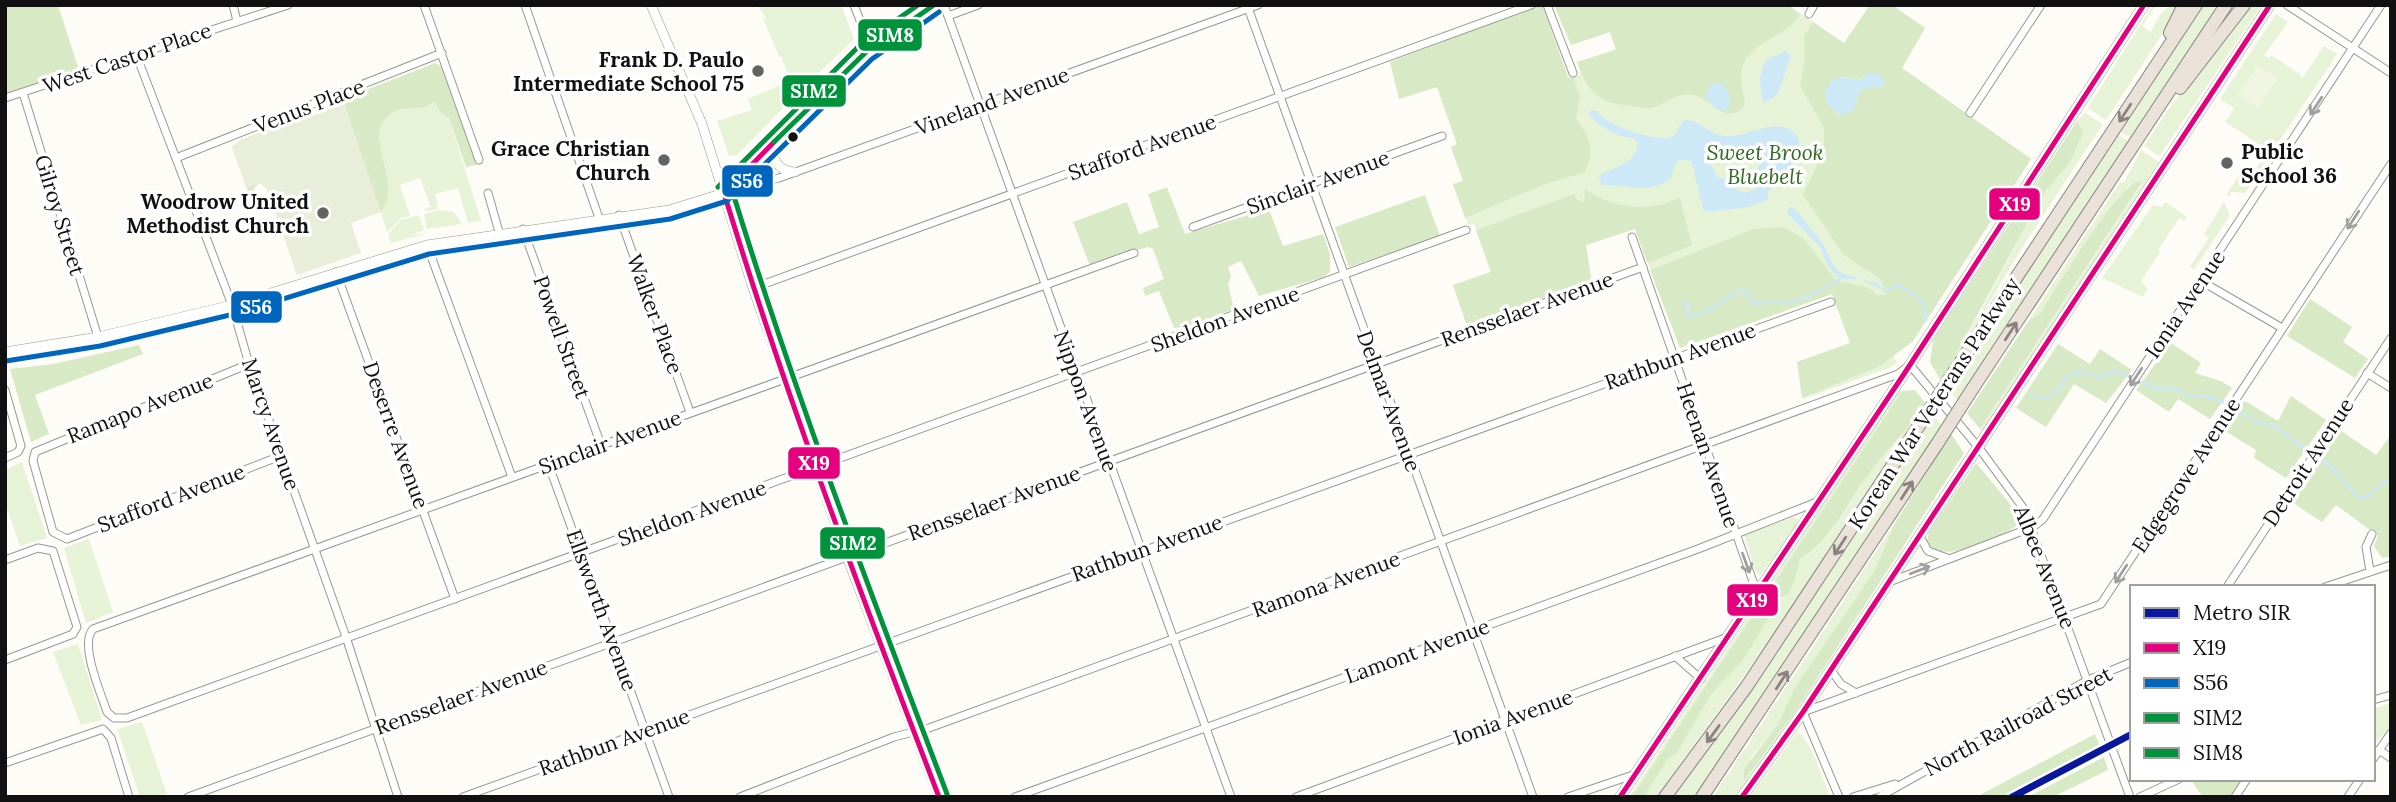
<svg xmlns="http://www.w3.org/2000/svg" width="2396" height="802" font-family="Lora,serif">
<rect width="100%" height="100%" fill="#fdfcf7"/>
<g fill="#e7f3d7">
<polygon points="757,5 841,5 854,39 797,94 782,60 784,59 779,56 763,19 766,18"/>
<polygon points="1538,5 1543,6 1569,78 1581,74 1577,62 1616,49 1610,32 1571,45 1554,5 1788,5 1844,43 1870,5 1892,5 1925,28 1902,68 2031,159 1913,341 1893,356 1897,362 1894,366 1803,399 1797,362 1850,343 1832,294 1680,348 1635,229 1586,245 1591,278 1587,282 1472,324 1466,323 1453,285 1491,272 1474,224 1468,225 1453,184 1463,181 1451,147 1457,144 1437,87 1399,99 1390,62"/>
<path d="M2153 5H2156L2142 26 2151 32C2159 16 2162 5 2181 5L2106 120 2088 108Z"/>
<polygon points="2203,5 2220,5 2132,139 2120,131"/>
<polygon points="2250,5 2262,5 2159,156 2144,146 2168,110"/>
<polygon points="2276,14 2288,22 2264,55 2269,58 2271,55 2301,75 2301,80 2324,46 2337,54 2245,193 2231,192 2229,196 2226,195 2246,165 2255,171 2268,150 2225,122 2234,108 2220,99"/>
<polygon points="785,83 792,99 737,155 729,156 717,121 752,110 748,99"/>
<path d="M436 102 449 118 481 221 468 223 458 188 435 194 438 209 426 211 425 209 431 207 420 178 400 185 410 216 401 218 387 232 381 212C406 176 356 132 394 112 403 107 411 109 421 108 426 108 430 104 436 102Z"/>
<polygon points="2085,113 2103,124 2025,243 1950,368 1950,361 1978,316 2044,193 2069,164 2084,132 2077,121"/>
<polygon points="2118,135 2130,142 1959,402 1950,390"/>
<polygon points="2141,150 2159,162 1982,431 1980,429 2142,183 2128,186 2040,314 2029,320 2120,182 2124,182"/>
<polygon points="2165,202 2187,217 2185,221 2179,218 2158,250 2160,252 2141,281 2148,289 2143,297 2102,278 2153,205 2162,207"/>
<polygon points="2224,202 2230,215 2194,270 2190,267 2209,237 2204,234"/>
<polygon points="439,210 454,212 462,224 427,229 424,214"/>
<polygon points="419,215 424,230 411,235 425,234 391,243 388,234 401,220"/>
<polygon points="1900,389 1902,391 1662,756 1632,797 1629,797"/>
<polygon points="1933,415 1943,427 1720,763 1696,797 1674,797 1769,665"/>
<path d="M1916 420 1754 662 1656 797H1644L1668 759 1677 753 1712 693 1774 602C1777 600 1781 599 1785 597 1791 592 1799 567 1800 559 1828 547 1850 502 1866 477 1877 459 1899 433 1916 420Z"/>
<polygon points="1964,453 1795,713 1735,797 1713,797 1895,523 1873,573 1795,687 1778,724 1751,758 1745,780 1795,712"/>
<polygon points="22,462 47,538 20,546 5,502 5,470"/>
<polygon points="1792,517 1798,519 1797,524 1760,576 1755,571 1744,535"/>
<polygon points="89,539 113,612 86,623 64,548"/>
<polygon points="78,644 102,720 81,725 53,652"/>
<polygon points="2391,703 2391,727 2373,745 2373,709"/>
<polygon points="142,722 167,794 140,797 117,729"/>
<polygon points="1800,733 1812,750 1830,797 1750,797 1796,734"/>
</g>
<g fill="#d8eac5" fill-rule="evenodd">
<polygon points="5,5 58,5 78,67 73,73 5,93"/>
<polygon points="1538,5 1543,6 1568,78 1573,77 1580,95 1576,119 1586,133 1590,146 1591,155 1585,172 1540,186 1465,218 1453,184 1463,181 1451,147 1457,144 1437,87 1399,99 1390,62"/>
<path d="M1554 5H1788L1800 14C1787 40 1743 40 1741 76 1740 85 1744 94 1745 104 1728 129 1712 99 1694 95 1676 91 1670 102 1654 107 1647 110 1639 107 1632 106 1599 104 1588 93 1577 62L1616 50 1610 32 1571 45Z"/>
<path d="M1870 5H1892L1925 28 1902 68 2031 159 1913 341 1880 366 1802 398 1797 362 1850 343 1832 294 1680 348 1650 270 1754 229 1783 227 1803 238 1836 280 1869 288 1877 295H1887L1880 279 1844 255 1803 195 1824 150V127L1800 86 1805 59 1804 36 1813 22 1844 43ZM1864 76 1877 87 1860 90 1853 110 1840 115 1834 112 1835 79 1849 77 1856 81Z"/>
<path d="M435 63 444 68 477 165 466 167 449 118 440 112 435 102C430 104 426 108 420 108 410 109 403 107 394 112 356 133 406 176 381 212L261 182 254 188 257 198 253 206 232 147 241 140 277 126 280 129 331 108 335 102Z"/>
<polygon points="2077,121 2084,132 2069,164 2044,193 1941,381 1930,362 1933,340"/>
<path d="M2136 182H2142L1980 429 1967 413 2029 320 2040 314C2056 288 2114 192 2136 182Z"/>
<polygon points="1167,187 1185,234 1269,209 1283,246 1323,234 1330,254 1330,272 1324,277 1259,296 1241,261 1228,267 1231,276 1228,284 1234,309 1187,327 1174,328 1159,291 1145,296 1143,288 1164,279 1153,249 1147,247 1090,266 1073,222 1127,202 1139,234 1159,227 1148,194"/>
<path d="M1585 189C1606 204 1632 210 1659 205 1667 204 1672 199 1680 198L1692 245 1651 262H1647L1635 229 1586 245 1591 278 1587 282 1472 324 1466 323 1453 285 1491 272 1476 230 1574 194 1578 200 1584 202Z"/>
<polygon points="1425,195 1440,236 1349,267 1335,227"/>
<polygon points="2310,299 2352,327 2343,342 2368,359 2355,378 2287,336"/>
<polygon points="2171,343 2201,363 2195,373 2221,381 2232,388 2210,419 2178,399 2169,412 2136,390"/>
<polygon points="2058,344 2090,364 2100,349 2132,370 2106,403 2074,384 2046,427 2016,408"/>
<polygon points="139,345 143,354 35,395 49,434 31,442 10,369 53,364"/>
<path d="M1915 390 1926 404C1909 429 1885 450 1867 476 1847 504 1831 542 1800 559 1798 572 1794 582 1789 594L1774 602 1771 614 1743 660 1712 693 1677 753 1668 759 1644 797H1632L1902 391Z"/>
<polygon points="2291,396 2326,420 2286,478 2254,458 2256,450 2225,431 2237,409 2245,401 2278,421"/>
<polygon points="2340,430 2376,455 2391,435 2391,556 2382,558 2374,546 2378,536 2336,505 2322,522 2293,503"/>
<polygon points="1951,434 1964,453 1795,712 1744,781 1744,769 1778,724 1795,687 1873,573 1895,523"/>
<path d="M1976 463 2015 510 2019 524C2000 538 1957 558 1933 550L1927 541 1929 532Z"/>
<polygon points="2095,734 2100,746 2003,797 1976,797"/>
<polygon points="2104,757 2108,770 2053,797 2028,797"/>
<polygon points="2190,779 2243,779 2231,797 2203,797"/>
</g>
<polygon fill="#e9eedb" points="343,99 381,212 351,223 361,253 297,275 267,189 260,183 247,188 232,147 241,140 277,126 280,129 331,108"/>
<polygon fill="#f0f6e1" points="2258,65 2278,78 2258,108 2238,95"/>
<g fill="#cde8f7" fill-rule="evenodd">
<path d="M1786 50 1791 56 1777 95 1764 103C1759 92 1757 65 1770 58 1777 54 1780 55 1786 50Z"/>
<polygon points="1870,73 1878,73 1885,83 1883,86 1860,90 1854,110 1840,115 1828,105 1825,93 1831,81 1841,77 1860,80"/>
<path d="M1711 83 1722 84C1730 91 1733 102 1726 111L1716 109 1705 96Z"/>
<path d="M1591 110 1597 111C1602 124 1660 144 1672 137 1679 133 1678 124 1685 120 1704 121 1709 137 1731 136 1754 135 1779 114 1798 137L1801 152 1786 184 1781 182 1768 191V199L1750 207 1707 212 1703 209 1692 163 1686 159 1676 162 1671 178C1649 196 1626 184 1602 185L1599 176C1614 166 1636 165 1638 143L1634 138C1616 138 1600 126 1589 115ZM1710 149 1735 159 1760 164 1754 175 1755 190 1744 193 1727 184 1723 178 1717 177 1706 154Z"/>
<polygon points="1789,207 1794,208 1823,244 1835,268 1843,274 1879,284 1884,291 1861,279 1840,279 1829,268 1820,247 1787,213"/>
</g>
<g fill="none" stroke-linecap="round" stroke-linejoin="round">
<g stroke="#cde8f7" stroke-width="2.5">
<polyline points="1884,291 1900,285 1922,301 1926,321"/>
<path d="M1682 303 1689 304 1686 315C1701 320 1726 299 1739 290L1746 292 1754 304C1766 302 1769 303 1782 303 1800 303 1823 288 1840 279"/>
<polyline points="2142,382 2157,389 2175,389 2189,396 2209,397 2223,402"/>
<path d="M2030 393 2038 398C2056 398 2059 388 2068 375L2083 372 2101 377 2116 371 2128 376"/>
<polyline points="2237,410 2258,423 2273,425 2305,449"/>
<path d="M2320 458C2337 470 2349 493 2362 498 2375 496 2377 482 2391 480"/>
</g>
<g stroke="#979795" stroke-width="9">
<g id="minor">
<polyline points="233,5 237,21"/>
<polyline points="424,5 479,160"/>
<polyline points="525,5 599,218"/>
<polyline points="854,5 871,48"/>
<polyline points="944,5 1231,797"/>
<polyline points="1247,5 1533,797"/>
<polyline points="1547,5 1573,73"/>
<polyline points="2287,5 2391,73"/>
<polyline points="1809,14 1814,5"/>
<polyline points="948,16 978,5"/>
<polyline points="136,54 232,305 249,364 346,637 398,797"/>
<polyline points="23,93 98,337"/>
<polyline points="5,98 288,5"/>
<polyline points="1970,113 2041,5"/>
<polyline points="176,158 442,53"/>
<polyline points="488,193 499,232"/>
<polyline points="724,193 779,178 1258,5"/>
<polyline points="619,215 690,412"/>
<polyline points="1193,227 1442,136"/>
<polyline points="523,229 601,445"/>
<polyline points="1632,237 1757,593"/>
<polyline points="427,245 512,477"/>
<path d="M1134 253 93 629C79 644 101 693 107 712L114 718H127L1466 230"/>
<polyline points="336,272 455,599"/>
<polyline points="2201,281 2282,328"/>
<polyline points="753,288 1531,5"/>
<polyline points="249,364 35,452 33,461 53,532 67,539 283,455"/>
<polyline points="2367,373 2391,388"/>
<polyline points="5,390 21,446 18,452 5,458"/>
<polyline points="548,463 669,797"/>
<polyline points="1919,535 1928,551 1947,558"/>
<polyline points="5,560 38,548 53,551 77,627 73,634 5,660"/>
<polyline points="2370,571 2366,547 2372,534"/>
<polyline points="1889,582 2033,527 2043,519 2381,5"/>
<polyline points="2227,587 2391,338"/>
<polyline points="2325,587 2391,565"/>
<polyline points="1675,656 1701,679"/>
<polyline points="1831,670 1841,684 1856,693"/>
<polyline points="2373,700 2391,695"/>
<polyline points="2379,750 2391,758"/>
<polyline points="2373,759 2391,733"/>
<polyline points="5,763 103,729 111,738 129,797"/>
<polyline points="188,797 1643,267"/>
<polyline points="463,797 1831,302"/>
<polyline points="740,797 894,737 929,728 1898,374 1910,365 1979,448 2024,509 2130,797"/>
<polyline points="1015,797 1698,549 1817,502"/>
<polyline points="1296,797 1728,637"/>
<polyline points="1568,797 1636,774"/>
<polyline points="1839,797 1803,712 2101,604 2391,164"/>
<polyline points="1853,797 1895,784"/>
<polyline points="1879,797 2088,680 2132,662"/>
<polyline points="2140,797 2179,779"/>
<polyline points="2235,797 2247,779"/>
<polyline points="2348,797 2360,779"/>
</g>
</g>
<g stroke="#979795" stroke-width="10">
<g id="tertiary">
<polyline points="651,5 702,124 753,288 847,557 939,797"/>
<path d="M774 142C770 159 778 171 795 172"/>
<polyline points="5,352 98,337 232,305 427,245 669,210 724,193 866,52 934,5"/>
</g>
</g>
<g stroke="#8e8d8b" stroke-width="11">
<g id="secondary">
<polyline points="1620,797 1904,374 2144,5"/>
<polyline points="1742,797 1803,712 2270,5"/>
</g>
</g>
<g stroke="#858482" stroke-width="14">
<g id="motorway">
<polyline points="2170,33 2184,5"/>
<polyline points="2180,88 2244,5"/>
<polyline points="1956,369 2196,5"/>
<polyline points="1973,388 2226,5"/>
<polyline points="1665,797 1747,686 1918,427"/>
<polyline points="1702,797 1937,444"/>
</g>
</g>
<use href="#minor" stroke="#fffffe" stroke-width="7"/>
<use href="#tertiary" stroke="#fffffe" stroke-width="9"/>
<use href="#secondary" stroke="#f6f4eb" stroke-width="10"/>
<use href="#motorway" stroke="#eae1d8" stroke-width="12"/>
<g stroke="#858482" stroke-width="14" stroke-linecap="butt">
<g id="motorway-bridge">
<polyline points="1918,427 1956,369"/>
<polyline points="1937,444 1973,388"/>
</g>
</g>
<use href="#motorway-bridge" stroke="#eae1d8" stroke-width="12"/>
<g stroke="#fff" stroke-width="10">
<g id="bus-1">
<path d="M774 142 724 193C786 397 862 597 939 797"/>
<polyline points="1620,797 1904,374 2144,5"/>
<polyline points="1742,797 1803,712 2270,5"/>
</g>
</g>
<g stroke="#fff" stroke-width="10">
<polyline id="bus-2" points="6,361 100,346 234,314 429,254 670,219 727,201 872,59 939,12"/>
</g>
<g stroke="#fff" stroke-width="10">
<g id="bus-3">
<polyline points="718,187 860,45 918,5"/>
<path d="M732 190C795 395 871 594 947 794"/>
</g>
</g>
<g stroke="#fff" stroke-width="10">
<polyline id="bus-4" points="774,142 866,52 934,5"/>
</g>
<use href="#bus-1" stroke="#e5007d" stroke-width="5"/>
<use href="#bus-2" stroke="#0065bd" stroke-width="5"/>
<use href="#bus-3" stroke="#00933c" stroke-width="5"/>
<use href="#bus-4" stroke="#00933c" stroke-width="5"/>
<g stroke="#fff" stroke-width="12">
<polyline id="metro-1" points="2012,797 2132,734"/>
</g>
<use href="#metro-1" stroke="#08179c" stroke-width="7"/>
</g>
<defs><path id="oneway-shaft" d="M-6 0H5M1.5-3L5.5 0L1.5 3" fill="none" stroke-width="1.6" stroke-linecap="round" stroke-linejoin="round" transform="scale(1.75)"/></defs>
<g stroke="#a0a09f">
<use href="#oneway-shaft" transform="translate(2316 106) rotate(123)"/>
<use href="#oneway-shaft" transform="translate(2353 220) rotate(123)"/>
<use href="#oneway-shaft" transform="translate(2136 377) rotate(123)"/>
<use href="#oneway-shaft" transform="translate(1746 563) rotate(70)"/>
<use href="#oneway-shaft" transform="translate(1920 570) rotate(-21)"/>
<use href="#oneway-shaft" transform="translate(2121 574) rotate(123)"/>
</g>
<g stroke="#88837e">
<use href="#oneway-shaft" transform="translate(2125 113) rotate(123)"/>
<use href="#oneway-shaft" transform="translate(2011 331) rotate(-57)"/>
<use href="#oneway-shaft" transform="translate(1907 490) rotate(-57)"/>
<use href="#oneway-shaft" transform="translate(1840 546) rotate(123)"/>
<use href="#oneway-shaft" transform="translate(1782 680) rotate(-57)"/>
<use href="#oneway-shaft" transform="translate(1713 734) rotate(126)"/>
</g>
<g fill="#646362" stroke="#fff" stroke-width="2.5">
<circle cx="758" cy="71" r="7"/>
<circle cx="664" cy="160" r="7"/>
<circle cx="2227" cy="163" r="7"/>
<circle cx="323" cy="213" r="7"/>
</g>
<circle fill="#111" stroke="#fff" stroke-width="2.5" cx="793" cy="137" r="6"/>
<g text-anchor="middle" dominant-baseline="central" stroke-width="7" stroke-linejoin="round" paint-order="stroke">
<g font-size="21" fill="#111" stroke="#fff">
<text transform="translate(127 58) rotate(-19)">West Castor Place</text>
<text transform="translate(992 101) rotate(-20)">Vineland Avenue</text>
<text transform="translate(309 106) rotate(-21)">Venus Place</text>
<text transform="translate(1142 147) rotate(-20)">Stafford Avenue</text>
<text transform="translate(1318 182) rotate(-20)">Sinclair Avenue</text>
<text transform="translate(60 215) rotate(73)">Gilroy Street</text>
<text transform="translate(2185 304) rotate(-56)">Ionia Avenue</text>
<text transform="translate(1527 309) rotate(-20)">Rensselaer Avenue</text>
<text transform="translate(655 314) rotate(70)">Walker Place</text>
<text transform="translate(1225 319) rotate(-20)">Sheldon Avenue</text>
<text transform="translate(562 337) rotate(70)">Powell Street</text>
<text transform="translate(1680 356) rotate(-20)">Rathbun Avenue</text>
<text transform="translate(1086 401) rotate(70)">Nippon Avenue</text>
<text transform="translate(1389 401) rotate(70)">Delmar Avenue</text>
<text transform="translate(1934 403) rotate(-57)">Korean War Veterans Parkway</text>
<text transform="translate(140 408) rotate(-22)">Ramapo Avenue</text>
<text transform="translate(271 424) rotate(71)">Marcy Avenue</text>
<text transform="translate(396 435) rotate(70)">Deserre Avenue</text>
<text transform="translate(610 442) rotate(-20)">Sinclair Avenue</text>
<text transform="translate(1708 455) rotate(71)">Heenan Avenue</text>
<text transform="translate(2308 462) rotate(-57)">Detroit Avenue</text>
<text transform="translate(2186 475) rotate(-57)">Edgegrove Avenue</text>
<text transform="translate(171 498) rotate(-21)">Stafford Avenue</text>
<text transform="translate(994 503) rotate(-20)">Rensselaer Avenue</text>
<text transform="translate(692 513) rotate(-20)">Sheldon Avenue</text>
<text transform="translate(1147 548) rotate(-20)">Rathbun Avenue</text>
<text transform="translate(2045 567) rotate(68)">Albee Avenue</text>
<text transform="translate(1326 584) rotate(-20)">Ramona Avenue</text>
<text transform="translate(602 610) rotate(70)">Ellsworth Avenue</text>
<text transform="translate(1417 651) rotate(-20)">Lamont Avenue</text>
<text transform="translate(461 697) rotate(-20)">Rensselaer Avenue</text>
<text transform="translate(1513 717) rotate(-20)">Ionia Avenue</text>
<text transform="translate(2018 721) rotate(-28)">North Railroad Street</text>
<text transform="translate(614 742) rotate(-20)">Rathbun Avenue</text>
</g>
<g font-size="21" font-weight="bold" fill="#111" stroke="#fff" text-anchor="end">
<text x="744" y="59">Frank D. Paulo<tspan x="744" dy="24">Intermediate School 75</tspan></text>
<text x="650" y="148">Grace Christian<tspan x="650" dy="24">Church</tspan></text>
<text x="2241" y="151" text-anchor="start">Public<tspan x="2241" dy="24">School 36</tspan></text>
<text x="309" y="201">Woodrow United<tspan x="309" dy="24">Methodist Church</tspan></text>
</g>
<g font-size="21" font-style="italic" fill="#2f6b1f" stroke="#fff">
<text x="1765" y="152">Sweet Brook<tspan x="1765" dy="24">Bluebelt</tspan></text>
</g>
</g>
<g stroke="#fff" stroke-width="2.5">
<rect x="857" y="18" width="66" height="34" rx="7" fill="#00933c"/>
<rect x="781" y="74" width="66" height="34" rx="7" fill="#00933c"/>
<rect x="721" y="164" width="53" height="34" rx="7" fill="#0065bd"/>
<rect x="1988" y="187" width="53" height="34" rx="7" fill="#e5007d"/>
<rect x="230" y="290" width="53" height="34" rx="7" fill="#0065bd"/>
<rect x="787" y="446" width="54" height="34" rx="7" fill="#e5007d"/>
<rect x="819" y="526" width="67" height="34" rx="7" fill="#00933c"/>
<rect x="1726" y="583" width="53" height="34" rx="7" fill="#e5007d"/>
</g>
<g font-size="19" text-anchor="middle" font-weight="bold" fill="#fff">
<text x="890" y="42">SIM8</text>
<text x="814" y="98">SIM2</text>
<text x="747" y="188">S56</text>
<text x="2015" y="211">X19</text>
<text x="256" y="314">S56</text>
<text x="814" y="470">X19</text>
<text x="853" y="550">SIM2</text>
<text x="1752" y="607">X19</text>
</g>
<rect width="2396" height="802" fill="none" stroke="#111111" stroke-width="14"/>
<rect x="2130" y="585" width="245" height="196" fill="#ffffff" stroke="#a0a0a0" stroke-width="2"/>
<rect x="2144" y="608" width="35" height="10" fill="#08179c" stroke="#a0a0a0" stroke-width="2"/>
<text x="2193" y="620" font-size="21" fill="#111111">Metro SIR</text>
<rect x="2144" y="643" width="35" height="10" fill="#e5007d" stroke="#a0a0a0" stroke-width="2"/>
<text x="2193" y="655" font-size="21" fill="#111111">X19</text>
<rect x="2144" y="678" width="35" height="10" fill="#0065bd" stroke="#a0a0a0" stroke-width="2"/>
<text x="2193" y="690" font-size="21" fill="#111111">S56</text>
<rect x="2144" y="713" width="35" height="10" fill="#00933c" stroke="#a0a0a0" stroke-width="2"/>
<text x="2193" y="725" font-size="21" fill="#111111">SIM2</text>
<rect x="2144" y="748" width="35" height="10" fill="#00933c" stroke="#a0a0a0" stroke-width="2"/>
<text x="2193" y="760" font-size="21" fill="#111111">SIM8</text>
</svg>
